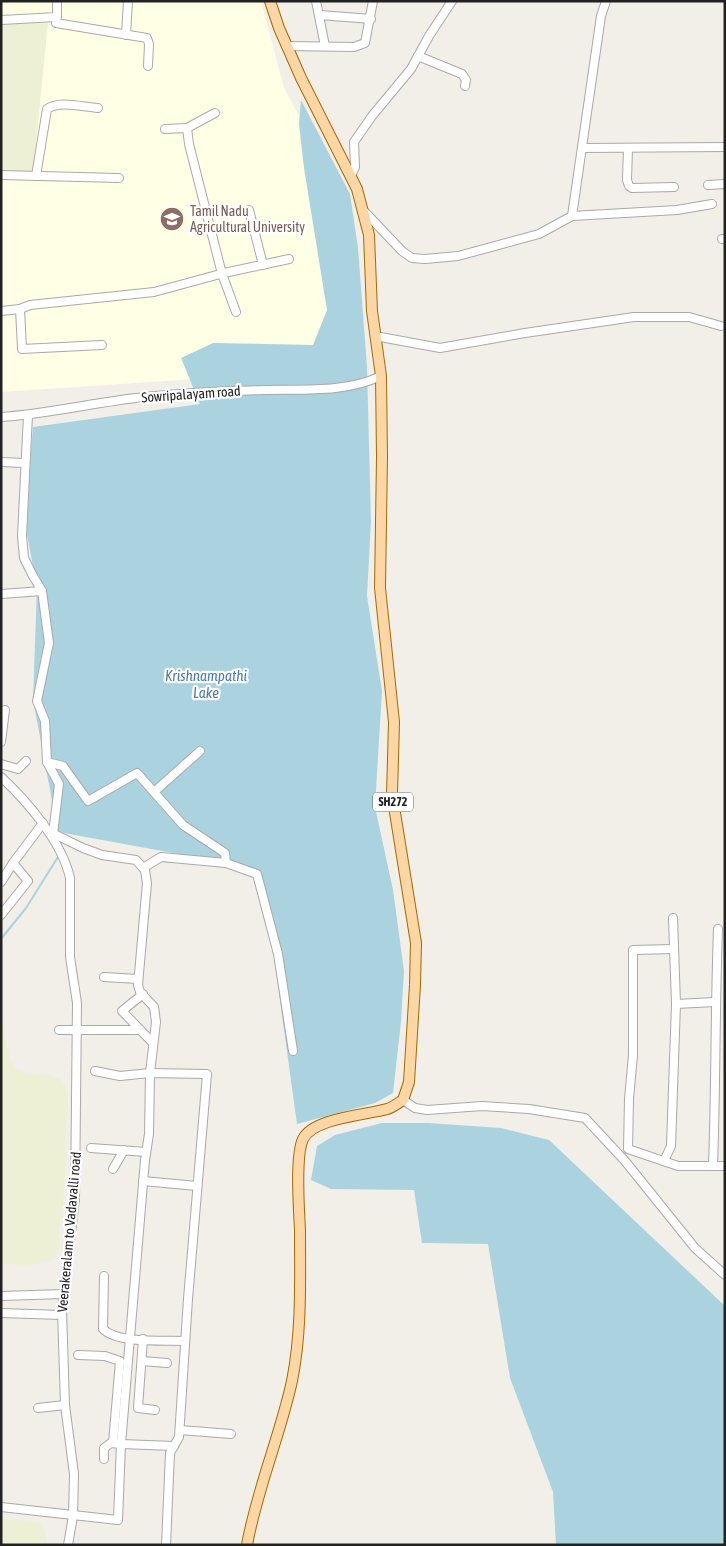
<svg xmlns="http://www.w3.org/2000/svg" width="726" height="1546" font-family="'Asap Condensed',sans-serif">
<rect width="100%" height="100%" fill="#f2efe9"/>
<polygon fill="#ffffe5" points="1,1 261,1 284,88 329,170 360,368 1,392"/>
<g fill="#eef0d5">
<polygon points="48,23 33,174 1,173 1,24"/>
<polygon points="1,996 3,1001 2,1013 5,1037 10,1059 17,1069 27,1073 49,1075 59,1079 66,1088 67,1099 66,1136 67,1147 63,1205 60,1227 60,1249 54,1259 32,1265 1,1264"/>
<polygon points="1,1519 31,1521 42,1523 48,1545 1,1545"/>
</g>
<g fill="#aad3df">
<polygon points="301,100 350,194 358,248 367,367 371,521 367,596 382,691 375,807 393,890 404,971 401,1022 393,1093 375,1103 297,1124 264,885 234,864 58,832 33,700 37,587 25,524 33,427 200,404 181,358 213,343 313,345 327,310 304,168 299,124"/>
<polygon points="382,1123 428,1123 501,1128 549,1140 725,1306 725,1545 556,1545 553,1492 510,1378 488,1244 422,1243 414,1190 331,1189 311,1180 317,1146 335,1135"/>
</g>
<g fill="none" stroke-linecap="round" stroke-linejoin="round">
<polyline stroke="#aad3df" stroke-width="2" points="1,939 26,908 58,857"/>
<g stroke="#a9a9a9" stroke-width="10">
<g id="minor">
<polyline points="316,1 325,46"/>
<polyline points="320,15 371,19"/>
<polyline points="1,20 57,17 57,1"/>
<polyline points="56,23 147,38 149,44 148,66"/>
<polyline points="126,35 128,1"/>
<polyline points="287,46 354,47 365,43 373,1"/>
<polyline points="418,56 462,74 466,80 465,86"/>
<polyline points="187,128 189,144 222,274 236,312"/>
<polyline points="165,129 187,128 215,113"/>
<polyline points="583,148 725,147"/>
<polyline points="628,148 627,180 629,186 632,188 674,187"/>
<polyline points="1,175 119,178"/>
<path d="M36 176 47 109C59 100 82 107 98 108"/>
<polyline points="351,176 355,167 354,142 372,116 411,69 429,36 452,1"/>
<polyline points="708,185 725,184"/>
<polyline points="249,210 263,265"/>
<polyline points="363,210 402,251 412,258 425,259 458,256 539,234 572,216 601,16 606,1"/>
<polyline points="572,216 677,210 712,204"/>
<polyline points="722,239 725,239"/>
<polyline points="20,309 22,349 102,345"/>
<polyline points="1,311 20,309 30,305 154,292 224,273 289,259"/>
<polyline points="375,336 440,348 525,333 634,317 689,317 721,326"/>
<polyline points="28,415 22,536 24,558 33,576 42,591 49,643 37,701 45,721 47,762 59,784 53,834"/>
<path d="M1 417C49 414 96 402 144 397 184 393 225 391 265 390 304 389 345 393 381 376"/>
<polyline points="1,462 25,463"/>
<polyline points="1,594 42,591"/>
<polyline points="1,742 5,710"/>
<polyline points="47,762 63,766 88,801 137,773 183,825 225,853 226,863"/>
<polyline points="1,764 18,769 26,761"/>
<path d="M1 777C28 802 62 842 70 878V957L77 1003 75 1199 62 1310 65 1405 74 1474 73 1516 68 1545"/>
<polyline points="154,792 200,751"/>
<polyline points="48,831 83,848 102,855 136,860 145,870 147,883 138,985 140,992 154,1007 156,1022 150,1073 149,1134 145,1160 121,1444 174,1446"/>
<polyline points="143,868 161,857 226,863 257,874 278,954 293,1051"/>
<polyline points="1,882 13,863"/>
<polyline points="1,915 28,881 13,863 43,823"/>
<polyline points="673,949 633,950 633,1055 629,1099 628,1149 678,1166 725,1166"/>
<polyline points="104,977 138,979"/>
<polyline points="143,994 122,1011 153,1043"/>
<polyline points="676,1004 715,1002"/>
<polyline points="59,1030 140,1030"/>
<polyline points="95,1071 120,1076 150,1073 207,1074 188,1299 179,1437 170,1453 166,1545"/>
<polyline points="403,1100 415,1108 427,1110 482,1106 529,1109 585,1118 625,1161 695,1248 725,1275"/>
<polyline points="91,1148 146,1152"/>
<polyline points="664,1161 671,1146 676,1004 673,918"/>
<path d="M713 1165C716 1086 715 1008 718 929"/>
<polyline points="113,1169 124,1150"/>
<polyline points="143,1181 197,1186"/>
<path d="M104 1276 103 1329C118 1344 164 1340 185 1341"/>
<polyline points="1,1296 64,1294"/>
<polyline points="1,1313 62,1315"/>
<polyline points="143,1339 138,1408 155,1410"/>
<polyline points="78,1355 105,1356 120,1361 113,1443"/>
<polyline points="142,1361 167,1363"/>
<polyline points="38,1408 65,1405"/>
<polyline points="180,1430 231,1434"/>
<polyline points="1,1507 118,1520 121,1444 111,1443 104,1448 104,1459"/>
</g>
</g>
<g stroke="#a06b00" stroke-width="12">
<path id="major" d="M247 1545C257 1489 280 1436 292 1381 302 1331 300 1280 300 1230 299 1209 295 1156 303 1139 313 1118 366 1115 387 1109 392 1108 398 1103 403 1100L409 1082 415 985 416 943 392 794 394 722 380 588 382 457 381 376 372 311 369 235 357 189 301 78 279 28 270 1"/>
</g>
<use href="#minor" stroke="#fff" stroke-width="8"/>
<use href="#major" stroke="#fcd6a4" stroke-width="10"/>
</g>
<defs>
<g id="university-disc" transform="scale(1.25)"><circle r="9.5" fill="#8d6e63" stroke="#fff"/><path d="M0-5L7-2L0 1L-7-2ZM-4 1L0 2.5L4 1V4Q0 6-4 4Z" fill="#fff"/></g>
</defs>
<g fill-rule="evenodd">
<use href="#university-disc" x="172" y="219"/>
</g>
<g text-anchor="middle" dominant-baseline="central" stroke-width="4.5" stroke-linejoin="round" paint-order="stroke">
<rect fill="#fff" stroke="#646464" stroke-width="1" x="373" y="792.5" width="40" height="19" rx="4"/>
<g font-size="12" font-weight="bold" fill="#222">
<text x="393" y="802">SH272</text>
</g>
<g font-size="14" fill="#785e54" stroke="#fff" text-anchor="start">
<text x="190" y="211">Tamil Nadu<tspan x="190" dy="16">Agricultural University</tspan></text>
</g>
<g font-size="14" fill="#222" stroke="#fff">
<text transform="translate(191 394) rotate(-4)">Sowripalayam road</text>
<text transform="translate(69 1232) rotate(-85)">Veerakeralam to Vadavalli road</text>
</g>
<g font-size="15" font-style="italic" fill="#4a7aab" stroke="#fff">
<text x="206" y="675">Krishnampathi<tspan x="206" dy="17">Lake</tspan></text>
</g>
</g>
<rect width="726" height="1546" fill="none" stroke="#222222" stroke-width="5"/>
</svg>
